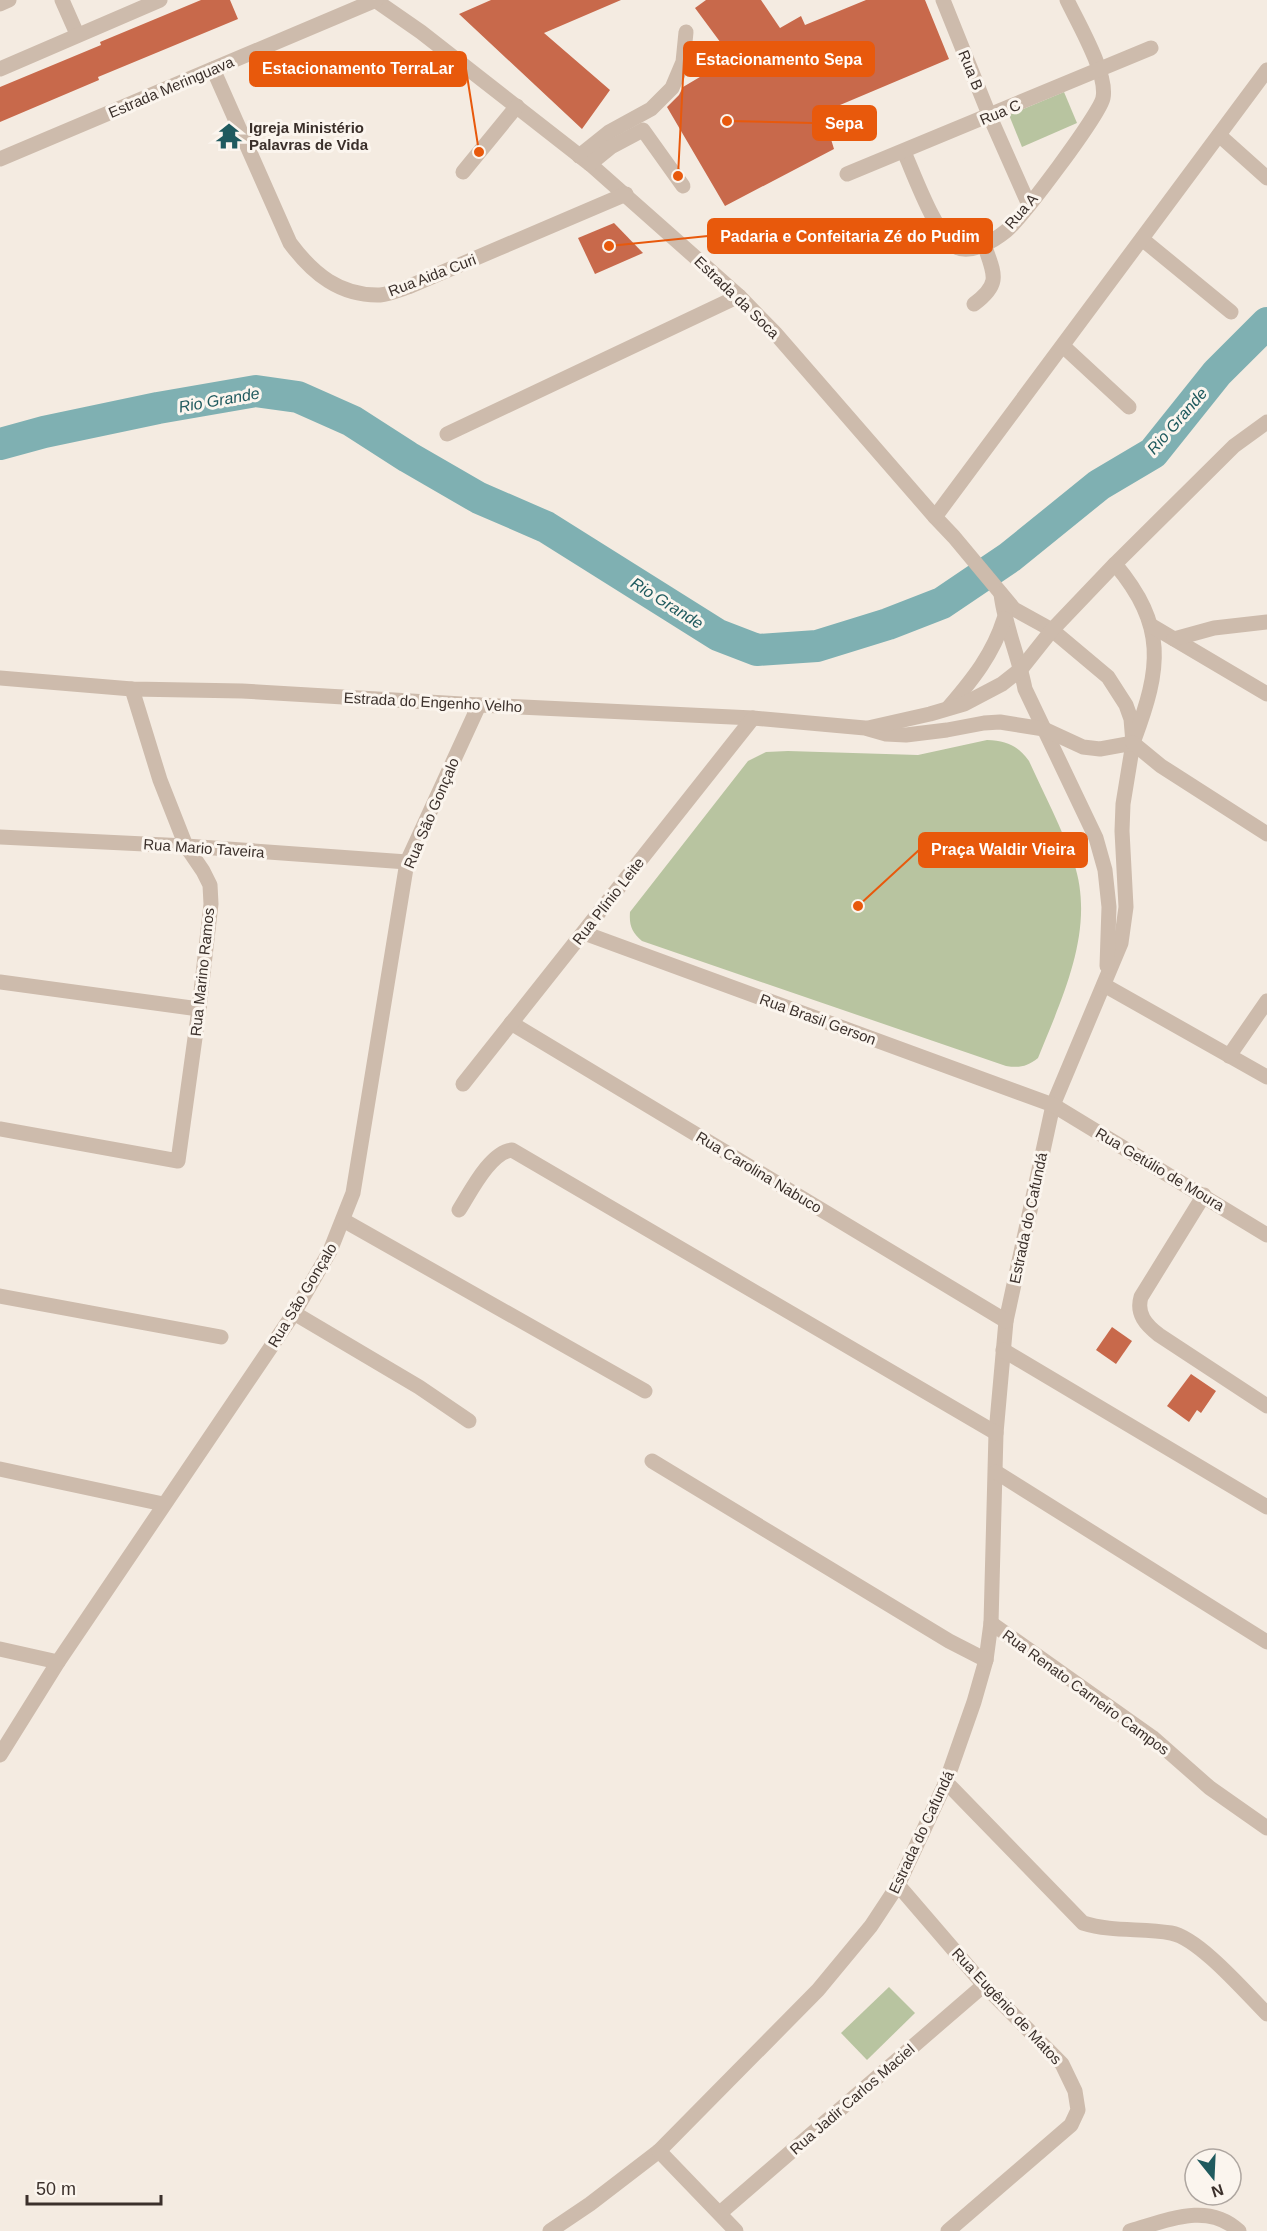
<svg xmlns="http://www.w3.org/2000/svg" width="1267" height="2231" font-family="Helvetica,sans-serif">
<rect width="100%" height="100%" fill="#f4ebe1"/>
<g fill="#b8c4a0">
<polygon points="1064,92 1077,123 1022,147 1009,115"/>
<path d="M987 740C1007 741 1017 745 1029 761 1044 794 1062 828 1074 863 1096 930 1062 998 1038 1058 1027 1067 1019 1068 1006 1066L642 941C632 932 629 926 630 912L748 761 766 752 788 751 918 755Z"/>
<polygon points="889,1987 915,2013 867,2060 841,2033"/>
</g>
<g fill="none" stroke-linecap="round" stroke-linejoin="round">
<polyline stroke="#7fb0b2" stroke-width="32" points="0,444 44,432 158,408 256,391 298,397 352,421 408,457 479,498 546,527 718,635 757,650 817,646 888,624 942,603 1010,557 1099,485 1153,453 1217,373 1267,323"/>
</g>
<g fill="#c8694b">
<polygon points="201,0 230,0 238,19 98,77 99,80 0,122 0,87 101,45 100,42"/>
<polygon points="491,0 621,0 544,33 610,90 582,129 459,14"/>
<polygon points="706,0 761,0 780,28 801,16 805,25 866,0 925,0 949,59 840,105 844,115 827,126 834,149 725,206 667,107 679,95 683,87 732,58 695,8"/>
<polygon points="614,223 643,253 595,274 578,238"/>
<polygon points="1112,1327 1132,1341 1116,1364 1096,1350"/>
<polygon points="1191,1374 1216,1391 1201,1413 1197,1410 1189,1422 1167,1406"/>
</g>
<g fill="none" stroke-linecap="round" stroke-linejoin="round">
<g stroke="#cdbbac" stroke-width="15">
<polyline points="62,0 77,34"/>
<polyline points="375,0 421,32 590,164 739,296 775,333 935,517 954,537 1014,609 1052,630 1108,677 1126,705 1131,719 1133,743 1123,804 1122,831 1126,907 1121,943 1053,1105 1006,1321 996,1433 991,1623 986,1660 974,1702 946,1782 898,1885 871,1926 818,1990 659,2151 590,2204 550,2231"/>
<polyline points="943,0 990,117 1029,205"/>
<polyline points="0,4 9,0"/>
<polyline points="0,69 160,0"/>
<path d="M213 69 290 243C313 274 340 296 380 295 389 294 399 290 408 287L626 194"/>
<polyline points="1219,135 1267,178"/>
<path d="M904 152C914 174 936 236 956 247 971 255 995 240 1006 231 1022 218 1100 114 1103 98 1108 74 1078 23 1067 0"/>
<polyline points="579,156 609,132 651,109 672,88 683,62 686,32"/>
<polyline points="0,159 376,0"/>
<polyline points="590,164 611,147 643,130 683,186"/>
<polyline points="463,172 517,106"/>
<polyline points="847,174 1151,48"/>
<polyline points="1142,239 1231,312"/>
<path d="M974 304C1002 283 994 274 984 244"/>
<polyline points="1063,346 1129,407"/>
<polyline points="447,434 739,296"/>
<polyline points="935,517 1267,70"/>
<path d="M1115 564C1167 626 1161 668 1134 740"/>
<path d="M1001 594C1005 627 1019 657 1025 689L1096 838 1105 870 1109 907 1107 966"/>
<polyline points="1152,626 1267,694"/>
<polyline points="1174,639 1214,628 1267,622"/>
<polyline points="0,678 132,689 242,691 479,705 753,718 865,728 886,734 906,735 947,730 984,723 1000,722 1044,729 1083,747 1100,749 1133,743"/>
<path d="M949 707C973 679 993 654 1004 619"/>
<polyline points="868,728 930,714 964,704 1002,684 1021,669 1052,630 1115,564 1234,446 1267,422"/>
<polyline points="1133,743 1161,766 1267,834"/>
<polyline points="0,837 186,846 407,862"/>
<polyline points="584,933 1053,1105 1267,1235"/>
<polyline points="0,982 199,1009"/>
<polyline points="1104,985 1267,1077"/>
<polyline points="511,1023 1006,1321"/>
<polyline points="1229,1056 1267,1001"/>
<polyline points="463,1084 753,718"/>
<polyline points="0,1129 178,1161 199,1009 211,904 210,885 203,871 186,846 160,780 132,689"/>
<path d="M1204 1195 1141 1297C1136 1314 1146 1325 1159 1335L1267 1406"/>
<path d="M459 1210C470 1193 490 1152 512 1150L996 1433"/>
<polyline points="343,1220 645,1391"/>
<polyline points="0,1296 221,1337"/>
<polyline points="294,1313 419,1387 469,1421"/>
<polyline points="1003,1350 1267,1507"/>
<polyline points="652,1461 949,1641 986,1660"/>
<polyline points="0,1469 163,1504"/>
<polyline points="996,1472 1267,1642"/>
<polyline points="991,1623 1152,1737 1210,1788 1267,1828"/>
<polyline points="0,1649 58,1662"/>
<polyline points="0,1755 58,1662 294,1313 330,1251 353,1193 407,862 479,705"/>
<path d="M946 1782 1083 1923C1112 1932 1141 1928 1171 1933 1199 1938 1246 1993 1267 2014"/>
<polyline points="898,1885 984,1985 1062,2064 1075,2091 1078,2110 1071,2125 948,2231"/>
<polyline points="659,2151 736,2231"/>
<polyline points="720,2213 984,1985"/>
<path d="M1130 2231C1166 2221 1207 2201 1239 2231"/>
</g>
</g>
<defs>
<g id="temple-bare" transform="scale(2.07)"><path d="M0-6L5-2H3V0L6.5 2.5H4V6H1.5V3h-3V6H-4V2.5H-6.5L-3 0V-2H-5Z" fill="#1f5a5e" stroke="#fbf5ee" stroke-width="2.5" paint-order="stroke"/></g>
</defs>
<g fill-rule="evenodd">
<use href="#temple-bare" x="229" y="136"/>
</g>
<g text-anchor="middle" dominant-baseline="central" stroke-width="6" stroke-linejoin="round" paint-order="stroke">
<g font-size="15" fill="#3b302b" stroke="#fbf5ee">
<text transform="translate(971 70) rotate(68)">Rua B</text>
<text transform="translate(171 87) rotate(-23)">Estrada Meringuava</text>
<text transform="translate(1000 112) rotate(-23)">Rua C</text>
<text transform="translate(1021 211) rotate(-49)">Rua A</text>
<text transform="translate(432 275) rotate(-21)">Rua Aida Curi</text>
<text transform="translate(737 297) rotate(44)">Estrada da Soca</text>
<text transform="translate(433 702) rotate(3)">Estrada do Engenho Velho</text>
<text transform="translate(431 813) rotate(-67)">Rua São Gonçalo</text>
<text transform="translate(204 848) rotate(4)">Rua Mario Taveira</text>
<text transform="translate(608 901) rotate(-52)">Rua Plínio Leite</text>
<text transform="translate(202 972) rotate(-84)">Rua Marino Ramos</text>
<text transform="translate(818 1019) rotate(20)">Rua Brasil Gerson</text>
<text transform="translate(1160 1169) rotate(31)">Rua Getúlio de Moura</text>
<text transform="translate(759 1172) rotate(31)">Rua Carolina Nabuco</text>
<text transform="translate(1028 1218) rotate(-78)">Estrada do Cafundá</text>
<text transform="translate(302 1295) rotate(-59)">Rua São Gonçalo</text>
<text transform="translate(1086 1692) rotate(36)">Rua Renato Carneiro Campos</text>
<text transform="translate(921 1832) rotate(-65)">Estrada do Cafundá</text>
<text transform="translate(1007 2006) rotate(47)">Rua Eugênio de Matos</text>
<text transform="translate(852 2099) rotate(-41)">Rua Jadir Carlos Maciel</text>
</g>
<g font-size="15" font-weight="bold" fill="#3b302b" stroke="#fbf5ee" text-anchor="start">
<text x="249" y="127">Igreja Ministério<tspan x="249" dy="17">Palavras de Vida</tspan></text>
</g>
<g font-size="16" font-style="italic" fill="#1f5a5e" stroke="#fbf5ee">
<text transform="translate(219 400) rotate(-10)">Rio Grande</text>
<text transform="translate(1177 421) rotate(-49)">Rio Grande</text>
<text transform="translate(667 603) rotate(32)">Rio Grande</text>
</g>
</g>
<path fill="none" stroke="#e8590c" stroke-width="2" d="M678 176L684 59M479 152L466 69M727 121L813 123M609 246L708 236M858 906L919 850"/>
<g fill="#e8590c" stroke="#fbf5ee" stroke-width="2">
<circle cx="678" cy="176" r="6"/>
<circle cx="479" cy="152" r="6"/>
<circle cx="727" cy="121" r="6"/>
<circle cx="609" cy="246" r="6"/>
<circle cx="858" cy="906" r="6"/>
</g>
<g fill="#e8590c" stroke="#e8590c" stroke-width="2">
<rect x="684" y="42" width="190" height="34" rx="6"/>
<rect x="250" y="52" width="216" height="34" rx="6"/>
<rect x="813" y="106" width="63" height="34" rx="6"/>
<rect x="708" y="219" width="284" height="34" rx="6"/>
<rect x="919" y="833" width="168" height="34" rx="6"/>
</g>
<g font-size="16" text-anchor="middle" font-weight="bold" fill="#fff">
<text x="779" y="65">Estacionamento Sepa</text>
<text x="358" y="74">Estacionamento TerraLar</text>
<text x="844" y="129">Sepa</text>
<text x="850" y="242">Padaria e Confeitaria Zé do Pudim</text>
<text x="1003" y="855">Praça Waldir Vieira</text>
</g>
<g transform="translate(1213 2177) rotate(162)"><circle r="28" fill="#fbf5ee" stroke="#aea6a0" stroke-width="1.5"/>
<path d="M0-4.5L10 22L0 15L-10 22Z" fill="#1f5a5e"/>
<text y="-9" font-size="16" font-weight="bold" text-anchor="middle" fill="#3b302b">N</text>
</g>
<path d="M27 2195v9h134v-9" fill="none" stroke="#3b302b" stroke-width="3"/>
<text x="36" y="2195" font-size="18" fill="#3b302b" stroke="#fbf5ee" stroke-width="4.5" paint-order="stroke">50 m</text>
</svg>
